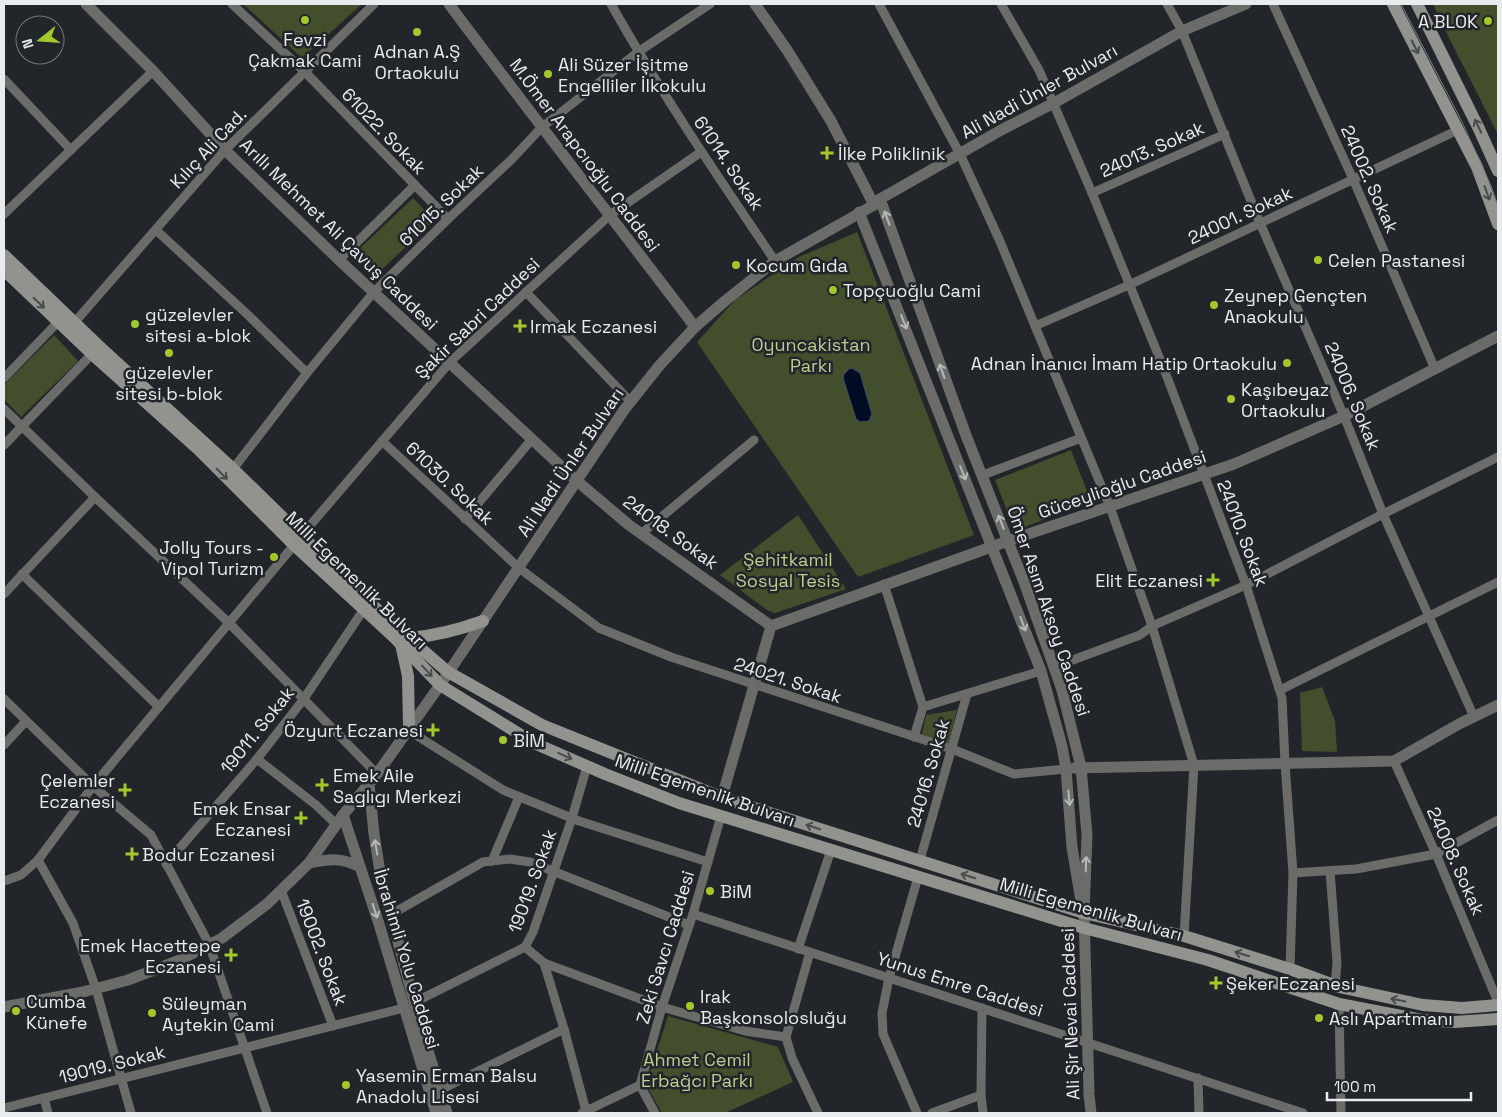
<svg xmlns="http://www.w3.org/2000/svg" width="1502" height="1117" font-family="'Space Grotesk',sans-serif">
<rect width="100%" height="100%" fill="#22262a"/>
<g fill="#434e2c">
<polygon points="243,4 362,4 302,58"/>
<path d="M1433 4H1498V135C1477 91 1453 48 1433 4Z"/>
<polygon points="413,198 434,220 374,277 353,255"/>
<polygon points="857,232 974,535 858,577 697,342 735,300 799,257"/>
<polygon points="54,335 78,361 21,417 4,399 4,385"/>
<polygon points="1071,450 1091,501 1015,531 995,480"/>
<polygon points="798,515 846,589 775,613 767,610 720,575"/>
<polygon points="1322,687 1335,721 1337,752 1302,751 1300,693"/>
<polygon points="957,710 948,744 922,734 926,715"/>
<polygon points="668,1016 778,1047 793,1082 725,1113 662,1113 646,1085"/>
</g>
<polygon fill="#000c23" stroke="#464f60" points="850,368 854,369 860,373 872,414 869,421 860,422 856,419 843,378 844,374"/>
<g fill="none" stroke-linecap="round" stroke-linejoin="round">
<g stroke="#6b6c69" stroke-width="9">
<polyline points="232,4 305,72 448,219"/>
<path d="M611 4C661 93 718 177 775 261"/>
<polyline points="879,4 960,154 999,239 1110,507 1152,626 1194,765 1184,936"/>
<polyline points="1001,4 1039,70 1092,193 1164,369 1246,585 1282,698 1285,763 1293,873 1290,969"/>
<polyline points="1167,4 1182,31 1260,223 1344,416 1383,514 1474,717"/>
<polyline points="1273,4 1353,179 1435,369"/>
<polyline points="4,79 71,150"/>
<polyline points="1092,193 1225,134"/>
<polyline points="4,214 153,71"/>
<polyline points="156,230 248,315 307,373"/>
<polyline points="339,260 415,185"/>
<polyline points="526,292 631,402"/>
<polyline points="74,323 225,150 374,4"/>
<polyline points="1035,326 1129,285 1458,130"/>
<polyline points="4,378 58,322"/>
<polyline points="4,409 95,497 229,623 377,774"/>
<polyline points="382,441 519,568 599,628 671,657 952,749 1014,774 1066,769"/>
<polyline points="4,445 92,354"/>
<polyline points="233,469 307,373 373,293 448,219 512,159 541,128 638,52 710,4"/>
<polyline points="983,475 1081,438"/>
<polyline points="465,519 532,439"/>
<polyline points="641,534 754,440"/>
<polyline points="301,536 450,362 610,215 701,152"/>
<polyline points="22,574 159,707"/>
<polyline points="884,584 923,707 1041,671"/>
<polyline points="4,594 95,497"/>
<polyline points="1054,667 1140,635 1152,626 1246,585 1383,514 1498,457"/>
<polyline points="1280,690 1498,582"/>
<polyline points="4,699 93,786 151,835 209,944 267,1113"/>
<polyline points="408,730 503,790 579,821 708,862"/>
<polyline points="914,737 923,707"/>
<polyline points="4,745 26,721"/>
<polyline points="257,759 316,805 336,824"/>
<polyline points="1394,761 1436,854 1498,1002"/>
<polyline points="38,860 73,923 96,989 131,1113"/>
<polyline points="920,860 967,694"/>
<polyline points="492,861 519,797"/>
<polyline points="166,864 257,759 303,700 364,609"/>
<polyline points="1330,871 1337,963 1335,986"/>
<polyline points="1293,873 1356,869 1436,854 1498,820"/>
<polyline points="4,881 21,875 38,860 93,786 294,545"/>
<polyline points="281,890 333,1026"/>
<polyline points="693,914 1303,1113"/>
<polyline points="390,915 483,862 510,859 530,862 689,925"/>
<polyline points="525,947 544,963 564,1029 586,1111"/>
<polyline points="798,949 831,850"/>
<polyline points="810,952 786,1037 792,1058 818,1113"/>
<polyline points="544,963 662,1007 745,1031 786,1037"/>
<polyline points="415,1002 525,947 533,932 572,818 587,766"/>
<polyline points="1339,1004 1341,1113"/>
<polyline points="982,1008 981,1095 983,1113"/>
<polyline points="1198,1078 1199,1113"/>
<polyline points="440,1090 564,1029"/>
<polyline points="44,1098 48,1113"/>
<polyline points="4,1108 404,1008"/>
<polyline points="582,1113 640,1085"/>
<polyline points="655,1113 640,1085 662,1007 693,914 721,816"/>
<polyline points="917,1113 883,1034 882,1013 889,978 918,877"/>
<polyline points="932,1113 981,1095"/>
</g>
<g stroke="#6b6c69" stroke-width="11">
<polyline points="86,4 153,71 225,150 339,260 577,481 629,525 771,626"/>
<path d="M449 4C530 113 613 219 695 327"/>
<polyline points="755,4 787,50 831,121 874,205"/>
<polyline points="880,199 967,438 1024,582 1062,690 1081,767 1087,835 1084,913 1089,1094 1091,1113"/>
<polyline points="859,212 1041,671 1062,746 1066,769 1072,847 1081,901"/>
<polyline points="1074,768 1394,761 1459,724 1498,705"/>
<polyline points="369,784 374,834 381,878 420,1024 447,1113"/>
<polyline points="722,797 771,626 1008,541 1234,464 1344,416 1498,336"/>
<polyline points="343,815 379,924 436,1113"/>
<path d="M309 863C329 859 341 857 360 867"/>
<polyline points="4,1007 83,992 128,980 180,960 222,938 267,904 309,863 343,815 377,774 440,685 624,410 659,366 695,327 725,301 775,261 874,205 880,199 1003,129 1054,103 1182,31 1246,4"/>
</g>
<g stroke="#92938f" stroke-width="12">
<polyline points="1393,4 1477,167 1498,224"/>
<polyline points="1417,4 1479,129 1498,171"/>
<polyline points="4,255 100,347 233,469 389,621 448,672 542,725 726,799 1084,913 1184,936 1290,969 1339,987 1423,1005 1462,1008 1498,1005"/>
<polyline points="4,270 92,354 198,449 294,545 394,637 440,685 534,743 605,774 679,803 1084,928 1208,960 1339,1004 1422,1020 1454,1022 1498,1019"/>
<path d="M409 638C435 636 458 630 483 621"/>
<polyline points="401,644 408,676 409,728"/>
</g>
<polyline stroke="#7c8083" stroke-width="1" points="1401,4 1462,122 1491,186 1498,206"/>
</g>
<defs><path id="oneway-shaft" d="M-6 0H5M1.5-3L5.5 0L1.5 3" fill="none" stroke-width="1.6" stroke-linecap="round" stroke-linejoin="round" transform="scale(1.25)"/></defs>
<g stroke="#494c4d">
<use href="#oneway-shaft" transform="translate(1415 47) rotate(63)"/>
<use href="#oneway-shaft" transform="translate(1478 126) rotate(-116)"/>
<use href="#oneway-shaft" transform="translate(1487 193) rotate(70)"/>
<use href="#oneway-shaft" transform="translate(39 303) rotate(44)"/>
<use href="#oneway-shaft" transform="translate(222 474) rotate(45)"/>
<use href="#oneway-shaft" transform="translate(427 671) rotate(47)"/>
<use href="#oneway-shaft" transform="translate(565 756) rotate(24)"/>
<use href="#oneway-shaft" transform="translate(813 827) rotate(-162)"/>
<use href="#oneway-shaft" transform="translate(968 876) rotate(-162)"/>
<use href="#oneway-shaft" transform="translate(1242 954) rotate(-163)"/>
<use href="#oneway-shaft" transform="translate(1398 1000) rotate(-168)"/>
</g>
<g stroke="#b7b9b9">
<use href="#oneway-shaft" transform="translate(887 218) rotate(-110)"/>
<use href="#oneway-shaft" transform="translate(904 322) rotate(68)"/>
<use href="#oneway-shaft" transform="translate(942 371) rotate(-110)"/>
<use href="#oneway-shaft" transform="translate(963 473) rotate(68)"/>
<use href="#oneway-shaft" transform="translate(1001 522) rotate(-111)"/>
<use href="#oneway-shaft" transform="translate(1023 624) rotate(69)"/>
<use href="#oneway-shaft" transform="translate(1069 798) rotate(85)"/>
<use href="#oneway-shaft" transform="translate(376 847) rotate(-100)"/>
<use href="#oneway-shaft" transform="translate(1086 864) rotate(-88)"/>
<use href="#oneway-shaft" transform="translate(375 911) rotate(72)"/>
</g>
<g fill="#a2c929" stroke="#22262a" stroke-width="2">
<circle cx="305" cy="20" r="5"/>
<circle cx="1488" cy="21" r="5"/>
<circle cx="417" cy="32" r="5"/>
<circle cx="548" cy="74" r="5"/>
<path d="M824.5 145.5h5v5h5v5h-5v5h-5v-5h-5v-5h5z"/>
<circle cx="1318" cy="260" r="5"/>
<circle cx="736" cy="265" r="5"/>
<circle cx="833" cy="290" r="5"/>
<circle cx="1214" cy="305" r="5"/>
<circle cx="135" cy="324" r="5"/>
<path d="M517.5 318.5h5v5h5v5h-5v5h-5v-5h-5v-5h5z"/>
<circle cx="169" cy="353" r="5"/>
<circle cx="1287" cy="363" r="5"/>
<circle cx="1231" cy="399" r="5"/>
<circle cx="274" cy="557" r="5"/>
<path d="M1210.5 572.5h5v5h5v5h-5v5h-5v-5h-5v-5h5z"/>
<path d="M430.5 722.5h5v5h5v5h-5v5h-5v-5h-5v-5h5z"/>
<circle cx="503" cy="740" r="5"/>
<path d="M319.5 777.5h5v5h5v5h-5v5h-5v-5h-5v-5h5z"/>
<path d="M122.5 782.5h5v5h5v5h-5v5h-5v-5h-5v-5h5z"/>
<path d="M298.5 810.5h5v5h5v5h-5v5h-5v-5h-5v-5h5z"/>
<path d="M129.5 846.5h5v5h5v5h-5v5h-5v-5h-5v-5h5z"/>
<circle cx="710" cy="891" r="5"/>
<path d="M228.5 947.5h5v5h5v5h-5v5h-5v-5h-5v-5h5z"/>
<path d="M1213.5 975.5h5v5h5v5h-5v5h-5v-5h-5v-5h5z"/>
<circle cx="690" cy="1006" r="5"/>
<circle cx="16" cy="1011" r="5"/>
<circle cx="152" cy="1013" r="5"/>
<circle cx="1319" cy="1018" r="5"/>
<circle cx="346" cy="1085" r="5"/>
</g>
<g text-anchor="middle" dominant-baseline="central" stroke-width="5" stroke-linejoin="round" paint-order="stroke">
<g font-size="18" fill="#e9ecee" stroke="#22262a" text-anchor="start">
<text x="1478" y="21" text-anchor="end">A BLOK</text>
<text x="305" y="39" text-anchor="middle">Fevzi<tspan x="305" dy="21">Çakmak Cami</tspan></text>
<text x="417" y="51" text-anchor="middle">Adnan A.Ş<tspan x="417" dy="21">Ortaokulu</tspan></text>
<text x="558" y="64">Ali Süzer İşitme<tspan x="558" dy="21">Engelliler İlkokulu</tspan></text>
<text x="838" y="153">İlke Poliklinik</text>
<text x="1328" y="260">Celen Pastanesi</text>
<text x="746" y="265">Kocum Gıda</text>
<text x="843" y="290">Topçuoğlu Cami</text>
<text x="1224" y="295">Zeynep Gençten<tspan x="1224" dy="21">Anaokulu</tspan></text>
<text x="145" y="314">güzelevler<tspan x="145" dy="21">sitesi a-blok</tspan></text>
<text x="530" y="326">Irmak Eczanesi</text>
<text x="1277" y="363" text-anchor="end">Adnan İnanıcı İmam Hatip Ortaokulu</text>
<text x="169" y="372" text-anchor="middle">güzelevler<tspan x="169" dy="21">sitesi b-blok</tspan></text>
<text x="1241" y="389">Kaşıbeyaz<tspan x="1241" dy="21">Ortaokulu</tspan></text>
<text x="264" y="547" text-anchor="end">Jolly Tours -<tspan x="264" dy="21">Vipol Turizm</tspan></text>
<text x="1203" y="580" text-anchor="end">Elit Eczanesi</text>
<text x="423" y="730" text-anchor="end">Özyurt Eczanesi</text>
<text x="513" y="740">BİM</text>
<text x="333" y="775">Emek Aile<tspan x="333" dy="21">Saglıgı Merkezi</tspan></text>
<text x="115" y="780" text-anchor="end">Çelemler<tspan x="115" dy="21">Eczanesi</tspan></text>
<text x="291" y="808" text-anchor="end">Emek Ensar<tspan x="291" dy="21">Eczanesi</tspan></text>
<text x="142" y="854">Bodur Eczanesi</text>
<text x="720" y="891">BiM</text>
<text x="221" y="945" text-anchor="end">Emek Hacettepe<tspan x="221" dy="21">Eczanesi</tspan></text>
<text x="1226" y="983">Şeker Eczanesi</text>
<text x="700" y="996">Irak<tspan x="700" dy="21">Başkonsolosluğu</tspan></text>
<text x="26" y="1001">Cumba<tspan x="26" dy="21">Künefe</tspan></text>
<text x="162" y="1003">Süleyman<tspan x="162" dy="21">Aytekin Cami</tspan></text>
<text x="1329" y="1018">Aslı Apartmanı</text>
<text x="356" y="1075">Yasemin Erman Balsu<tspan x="356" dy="21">Anadolu Lisesi</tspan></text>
</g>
<g font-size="18" fill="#e9ecee" stroke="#22262a">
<text transform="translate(1039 91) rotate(-29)">Ali Nadi Ünler Bulvarı</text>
<text transform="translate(384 131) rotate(46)">61022. Sokak</text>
<text transform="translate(208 148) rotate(-47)">Kılıç Ali Cad.</text>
<text transform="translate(1152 149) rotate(-24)">24013. Sokak</text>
<text transform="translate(585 155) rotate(53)">M.Ömer Arapcıoğlu Caddesi</text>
<text transform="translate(729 163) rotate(56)">61014. Sokak</text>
<text transform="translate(1370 179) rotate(66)">24002. Sokak</text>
<text transform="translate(441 205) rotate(-44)">61015. Sokak</text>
<text transform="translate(1240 215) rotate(-25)">24001. Sokak</text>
<text transform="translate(339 234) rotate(44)">Arıllı Mehmet Ali Çavuş Caddesi</text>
<text transform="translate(477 318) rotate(-44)">Şakir Sabri Caddesi</text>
<text transform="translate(1353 396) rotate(67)">24006. Sokak</text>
<text transform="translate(570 462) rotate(-56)">Ali Nadi Ünler Bulvarı</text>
<text transform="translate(450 483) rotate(43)">61030. Sokak</text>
<text transform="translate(1122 484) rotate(-19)">Güceylioğlu Caddesi</text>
<text transform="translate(671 532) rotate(36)">24018. Sokak</text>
<text transform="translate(1243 533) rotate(69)">24010. Sokak</text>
<text transform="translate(357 580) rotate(44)">Milli Egemenlik Bulvarı</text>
<text transform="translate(1049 611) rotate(71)">Ömer Asım Aksoy Caddesi</text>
<text transform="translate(788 680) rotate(18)">24021. Sokak</text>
<text transform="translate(257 730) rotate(-51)">19011. Sokak</text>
<text transform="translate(928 773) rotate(-74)">24016. Sokak</text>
<text transform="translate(705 790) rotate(19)">Milli Egemenlik Bulvarı</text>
<text transform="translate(1456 861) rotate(66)">24008. Sokak</text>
<text transform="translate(532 881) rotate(-70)">19019. Sokak</text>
<text transform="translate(1091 909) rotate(16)">Milli Egemenlik Bulvarı</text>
<text transform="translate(665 947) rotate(-73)">Zeki Savcı Caddesi</text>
<text transform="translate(322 952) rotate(69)">19002. Sokak</text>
<text transform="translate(407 959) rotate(73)">İbrahimli Yolu Caddesi</text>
<text transform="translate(960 984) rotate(18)">Yunus Emre Caddesi</text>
<text transform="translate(1070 1014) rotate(-92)">Ali Şir Nevai Caddesi</text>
<text transform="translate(112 1064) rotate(-14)">19019. Sokak</text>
</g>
<g font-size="18" fill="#b9ce8f" stroke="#22262a">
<text x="811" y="344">Oyuncakistan<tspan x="811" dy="21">Parkı</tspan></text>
<text x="788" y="559">Şehitkamil<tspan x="788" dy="21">Sosyal Tesis</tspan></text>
<text x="697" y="1059">Ahmet Cemil<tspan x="697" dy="21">Erbağcı Parkı</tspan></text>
</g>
</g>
<rect width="1502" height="1117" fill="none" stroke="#e9ecee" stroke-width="10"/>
<g transform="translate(40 40) rotate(253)"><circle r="24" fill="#22262a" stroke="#727578"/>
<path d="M0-4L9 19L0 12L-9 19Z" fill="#a2c929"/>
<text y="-8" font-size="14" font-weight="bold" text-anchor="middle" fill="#e9ecee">N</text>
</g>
<path d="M1327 1092v8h144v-8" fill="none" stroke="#e9ecee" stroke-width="2.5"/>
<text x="1334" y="1092" font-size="15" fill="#e9ecee" stroke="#22262a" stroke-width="4" paint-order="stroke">100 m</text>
</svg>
